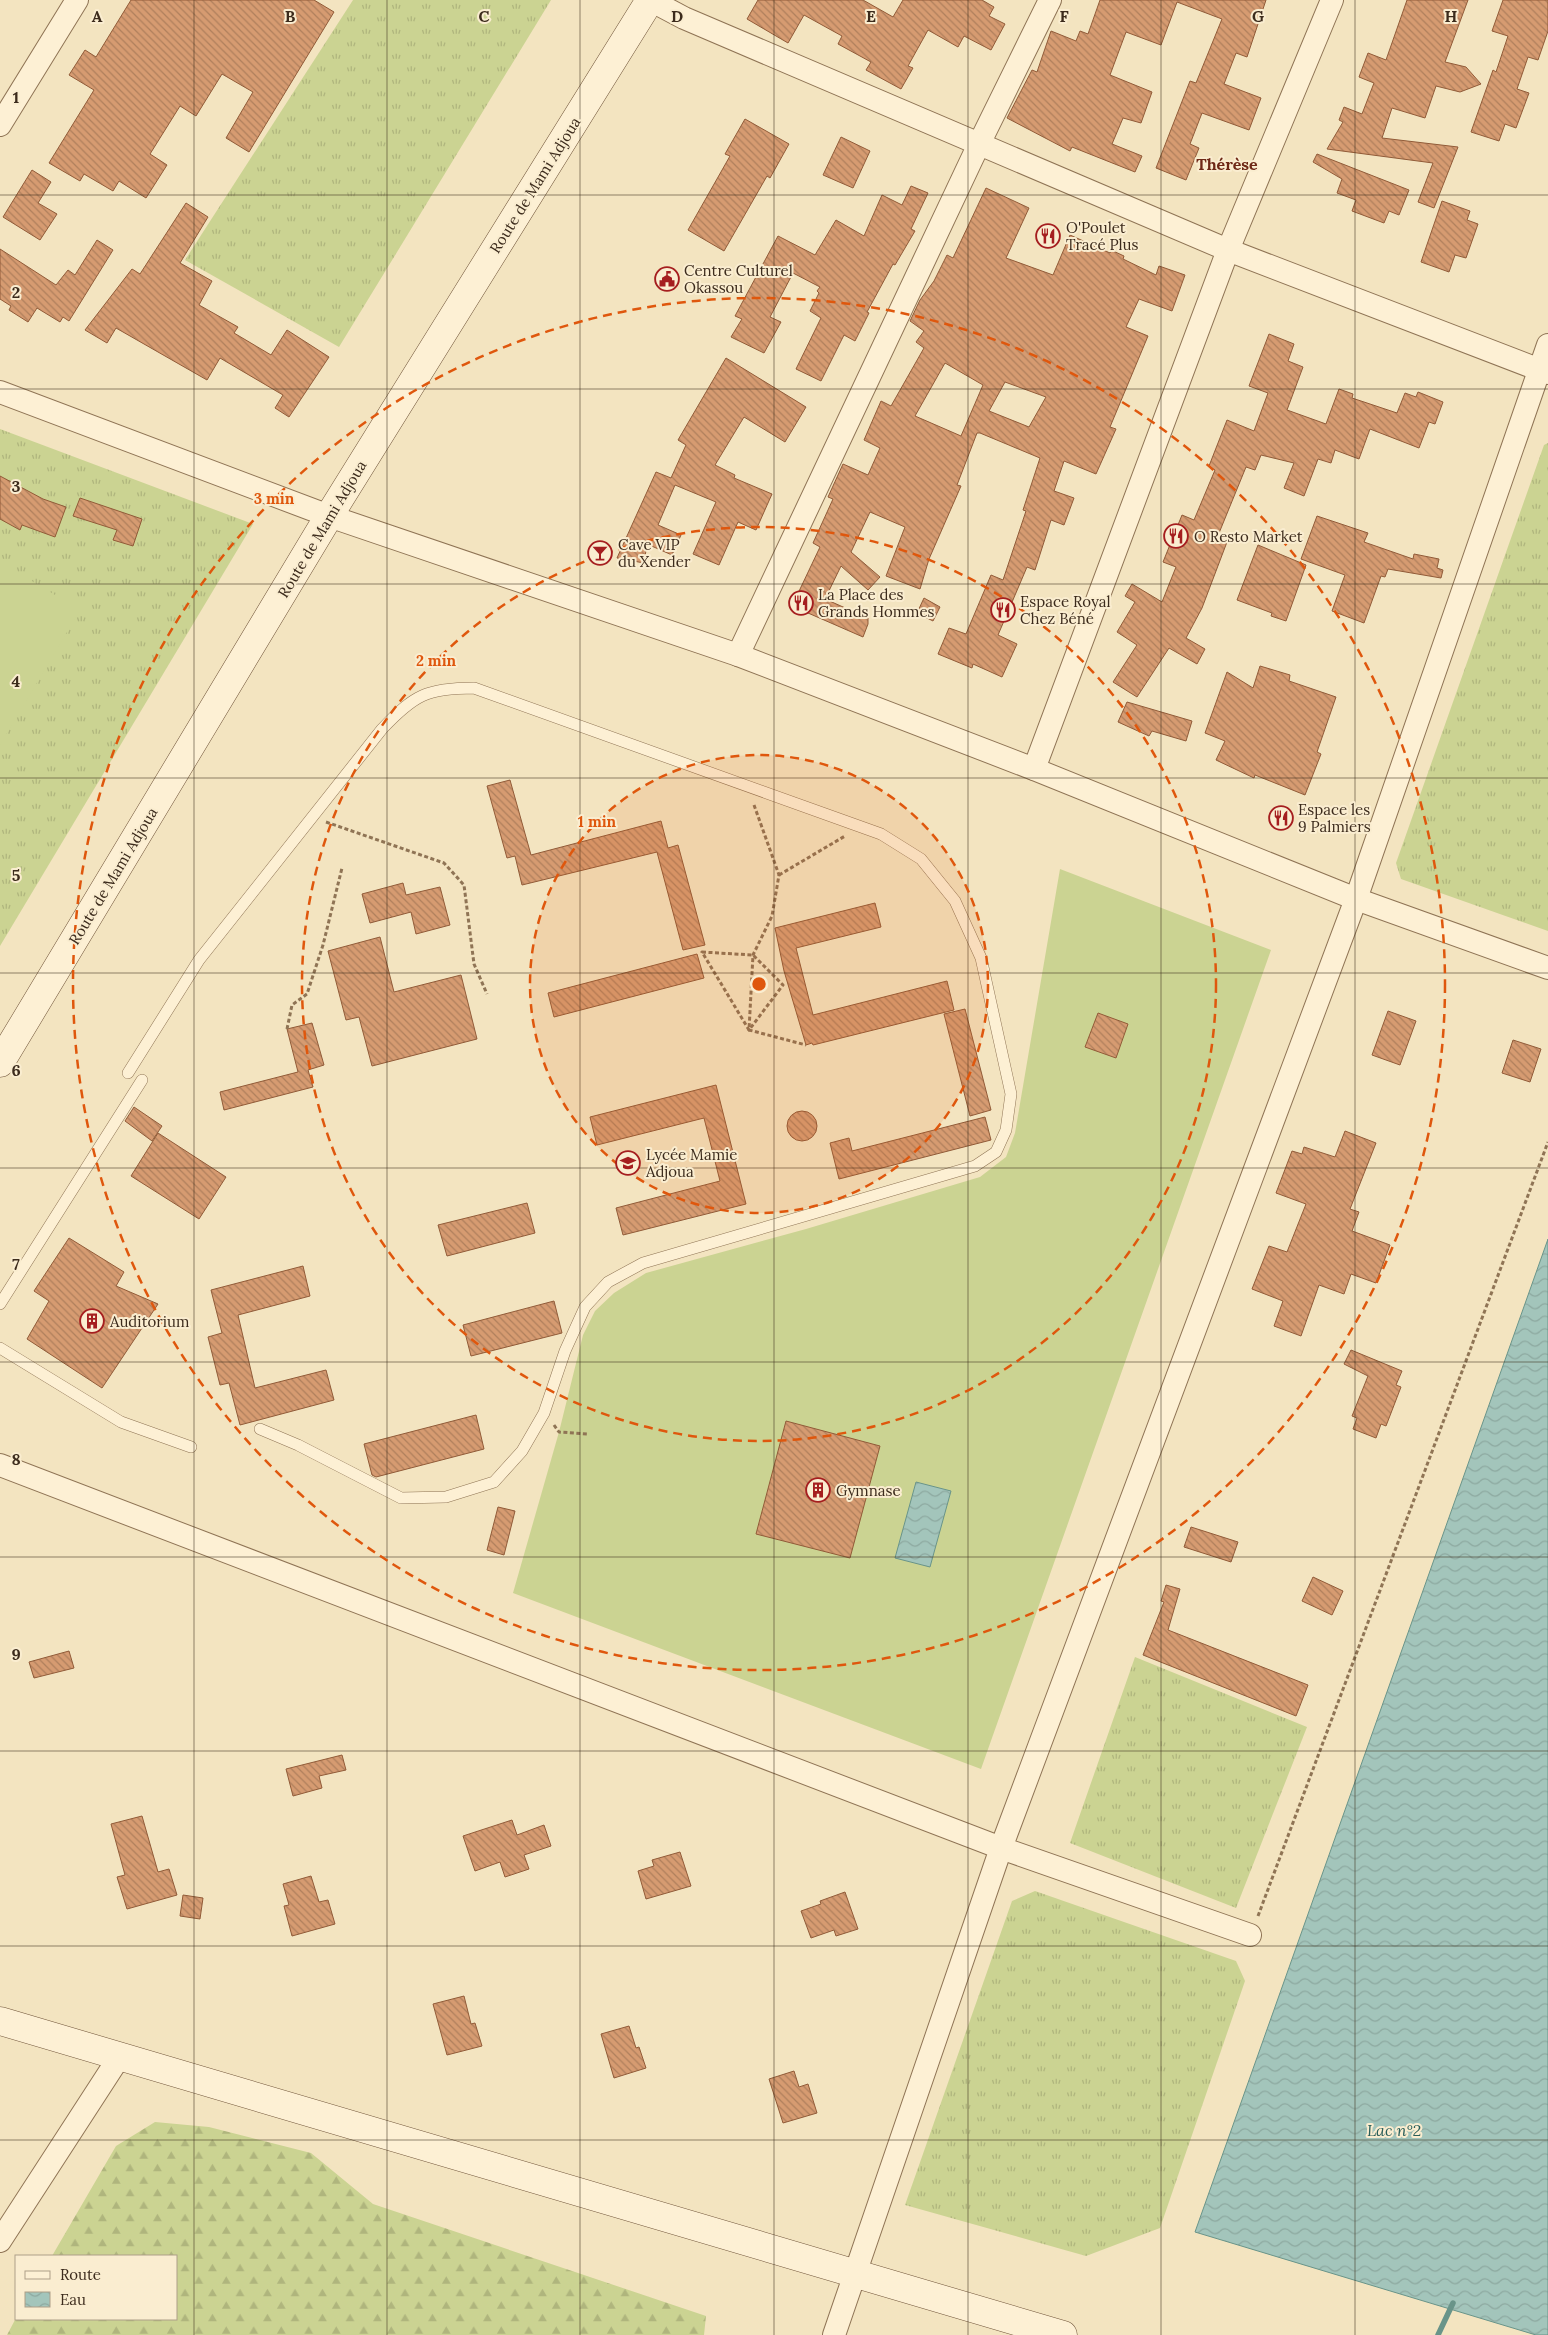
<svg xmlns="http://www.w3.org/2000/svg" width="1548" height="2335" font-family="Lora,serif">
<defs>
<pattern id="grass-tufts" width="24" height="20" patternUnits="userSpaceOnUse" patternTransform="scale(1.25)"><rect width="24" height="20" fill="#cbd392"/><path d="M3 7l-1-3M5 7V3M7 7l1-3M15 17l-1-3M17 17v-4M19 17l1-3" fill="none" stroke="#afb57d"/></pattern>
<pattern id="forest-firs" width="22" height="20" patternUnits="userSpaceOnUse" patternTransform="scale(1.25)"><rect width="22" height="20" fill="#cbd392"/><path d="M5 1l3.5 6h-7zM16 11l3.5 6h-7z" fill="#afb57d"/></pattern>
<pattern id="water-waves" width="16" height="10" patternUnits="userSpaceOnUse" patternTransform="scale(1.25)"><rect width="16" height="10" fill="#a3c5bb"/><path d="M0 5q4-4 8 0t8 0" fill="none" stroke="#8da9a0"/></pattern>
<pattern id="building-back-hatch" width="6" height="6" patternUnits="userSpaceOnUse" patternTransform="scale(1.25)"><rect width="6" height="6" fill="#d69b71"/><path d="M-1 5l2 2M0 0l6 6M5-1l2 2" fill="none" stroke="#af7f5c"/></pattern>
</defs>
<rect width="100%" height="100%" fill="#f3e4c0"/>
<g fill="url(#grass-tufts)">
<polygon points="353,0 551,0 339,347 185,260"/>
<polygon points="0,429 253,524 0,946"/>
<polygon points="1548,443 1548,931 1401,879 1396,863 1544,445"/>
<polygon points="1135,1657 1307,1727 1236,1908 1070,1843"/>
<polygon points="1035,1891 1236,1961 1245,1981 1160,2228 1086,2256 905,2205 1012,1901"/>
</g>
<polygon fill="url(#forest-firs)" points="155,2122 209,2127 311,2153 373,2204 706,2316 704,2335 7,2335 16,2318 176,2319 176,2256 52,2256 116,2146"/>
<g fill="#cbd392">
<polygon points="0,562 80,610 0,745"/>
<polygon points="1060,869 1271,950 981,1769 513,1593 559,1432 583,1335 595,1311 614,1293 646,1273 806,1229 980,1177 1006,1157 1015,1133"/>
</g>
<g fill="url(#water-waves)" stroke="#699489">
<polygon points="1548,1239 1548,2335 1536,2335 1195,2232"/>
<polygon points="916,1482 951,1491 930,1567 895,1558"/>
</g>
<g fill="none" stroke-linecap="round" stroke-linejoin="round">
<polyline stroke="#699489" stroke-width="5.5" points="1438,2335 1453,2303"/>
</g>
<g fill="url(#building-back-hatch)" stroke="#915b38" fill-rule="evenodd">
<polygon points="131,0 314,0 334,12 249,152 226,138 253,92 222,74 196,116 180,106 150,154 167,165 146,198 119,181 113,191 84,174 80,181 49,163 94,90 69,75 85,50 96,57"/>
<polygon points="758,0 863,0 893,17 903,0 982,0 994,7 989,16 1005,24 991,50 964,36 958,47 928,30 908,66 913,68 901,89 866,70 871,62 838,44 842,36 804,15 788,43 747,19"/>
<polygon points="1100,0 1266,0 1247,57 1236,53 1224,84 1261,98 1249,130 1202,113 1190,144 1199,148 1186,180 1156,168 1190,81 1196,83 1222,19 1177,2 1161,45 1126,32 1110,75 1152,92 1141,123 1123,118 1112,144 1142,156 1135,172 1072,147 1070,151 1007,118 1032,70 1037,72 1051,31 1076,41 1080,31 1088,34"/>
<polygon points="1407,0 1468,0 1445,62 1466,67 1481,84 1460,92 1436,86 1425,118 1392,108 1382,138 1458,147 1434,208 1418,202 1433,163 1327,149 1343,122 1339,120 1344,107 1362,114 1374,83 1359,77 1368,53 1386,60"/>
<polygon points="1503,0 1548,0 1548,31 1538,60 1528,57 1517,89 1529,93 1516,128 1505,124 1499,141 1471,132 1493,70 1496,72 1508,36 1492,31"/>
<polygon points="745,119 789,144 770,178 767,176 724,251 688,230 730,156 725,154"/>
<polygon points="841,137 870,151 853,188 823,175"/>
<polygon points="1317,154 1409,190 1399,215 1389,211 1384,223 1352,211 1356,200 1337,193 1342,179 1313,162"/>
<polygon points="32,170 51,182 38,203 57,214 40,240 3,217"/>
<polygon points="911,186 928,193 911,229 915,231 895,265 893,264 867,312 869,313 855,341 844,335 821,381 796,369 821,318 810,311 819,293 817,291 820,287 793,273 770,317 781,322 764,353 731,337 742,319 735,316 778,236 815,255 836,220 864,236 882,195 902,205"/>
<path d="M986 188 1029 208 1006 258 1053 275 1070 235 1110 253 1111 250 1124 256 1123 259 1156 275 1159 266 1185 275 1172 311 1139 299 1126 327 1148 336 1110 427 1116 429 1096 474 1064 461 1054 491 1074 498 1064 525 1051 520 1035 570 1027 567 998 635 1017 644 1002 677 973 664 972 668 938 654 949 628 966 634 991 575 1003 580 1026 511 1023 510 1040 458 980 433H977L957 485 961 486 929 559 920 589 886 576 905 527 870 512 851 552 880 577 868 590 841 566 825 599 868 618V624L863 637 792 606 820 547 813 543 833 499 828 497 843 464 868 475 880 448 864 440 881 401 891 406 924 348 916 342 924 331 910 321 920 300 934 281 947 255 953 258ZM945 363 983 385 961 436 915 416ZM1005 382 1046 397 1029 427 989 411Z"/>
<polygon points="1442,201 1470,211 1467,220 1478,224 1466,258 1455,255 1449,272 1421,262"/>
<polygon points="186,203 208,217 180,263 212,281 199,305 238,327 234,333 271,355 287,330 329,357 289,417 275,408 283,395 220,358 207,380 116,328 107,343 85,330 132,269 140,274"/>
<polygon points="97,240 113,250 69,321 63,317 60,322 37,308 28,322 9,310 11,306 0,299 0,249 56,285 68,270 75,275"/>
<polygon points="1269,334 1294,344 1288,361 1303,367 1287,410 1326,424 1339,389 1353,394 1352,398 1397,413 1405,393 1416,397 1418,392 1443,402 1435,424 1429,422 1419,448 1370,429 1359,459 1335,450 1331,463 1318,459 1304,496 1284,488 1294,463 1261,455 1255,470 1246,467 1217,538 1227,542 1202,608 1186,638 1205,649 1197,664 1169,648 1137,697 1113,682 1137,645 1117,632 1135,602 1125,596 1132,584 1162,602 1176,567 1163,562 1182,515 1194,520 1215,470 1209,466 1227,420 1254,431 1268,393 1249,386"/>
<polygon points="726,358 806,407 785,442 744,417 715,465 735,475 734,478 772,494 756,530 738,522 719,565 693,554 716,502 675,485 658,525 681,535 672,555 647,544 644,563 617,558 656,472 671,478 686,445 678,440"/>
<polygon points="0,476 43,499 66,507 55,537 22,525 20,530 0,519"/>
<polygon points="80,498 142,519 133,546 113,540 117,530 73,516"/>
<polygon points="1317,516 1368,533 1364,542 1413,559 1414,554 1439,559 1437,568 1443,570 1441,578 1388,569 1385,577 1381,576 1364,623 1332,611 1345,575 1301,559"/>
<polygon points="1258,545 1306,565 1286,621 1271,616 1272,613 1237,600"/>
<polygon points="924,598 940,607 933,621 917,613"/>
<polygon points="1260,666 1290,675 1289,681 1336,697 1317,752 1321,754 1305,795 1255,775 1254,778 1216,760 1225,741 1205,733 1227,672 1253,688"/>
<polygon points="1127,702 1192,721 1186,741 1152,731 1149,736 1118,722"/>
<polygon points="510,780 531,855 661,821 668,848 678,845 705,945 683,950 657,852 522,885 515,856 507,858 487,786"/>
<polygon points="403,883 406,895 440,887 450,925 416,934 411,912 370,923 362,894"/>
<polygon points="875,903 881,927 796,948 813,1015 947,981 954,1010 813,1045 812,1043 806,1045 784,971 775,928"/>
<polygon points="380,937 394,992 461,975 477,1039 372,1066 359,1017 346,1020 328,951"/>
<polygon points="697,954 704,978 554,1017 548,993"/>
<polygon points="965,1009 991,1110 970,1116 944,1014"/>
<polygon points="1388,1011 1416,1021 1400,1065 1372,1055"/>
<polygon points="1098,1013 1128,1024 1116,1058 1085,1047"/>
<polygon points="312,1023 324,1065 308,1070 313,1087 224,1110 220,1092 298,1072 287,1029"/>
<polygon points="1513,1040 1541,1049 1530,1082 1502,1073"/>
<polygon points="716,1085 746,1204 623,1235 616,1208 720,1181 704,1118 597,1145 590,1117"/>
<polygon points="134,1107 162,1126 152,1141 125,1121"/>
<circle cx="802" cy="1126" r="15"/>
<polygon points="985,1117 991,1140 839,1179 830,1143 849,1138 852,1151"/>
<polygon points="1345,1131 1376,1143 1350,1209 1359,1212 1352,1231 1390,1245 1376,1283 1351,1274 1344,1294 1319,1285 1301,1336 1274,1326 1283,1301 1252,1289 1269,1246 1287,1252 1306,1204 1276,1193 1292,1151 1302,1154 1304,1147 1335,1157"/>
<polygon points="158,1133 226,1177 199,1219 131,1176"/>
<polygon points="527,1203 535,1233 447,1256 438,1225"/>
<polygon points="69,1238 124,1272 116,1286 158,1304 102,1388 27,1339 49,1301 34,1291"/>
<polygon points="303,1266 310,1296 238,1315 255,1388 326,1370 334,1400 240,1425 229,1383 220,1385 208,1337 222,1333 211,1290"/>
<polygon points="554,1301 562,1333 471,1356 463,1325"/>
<polygon points="1351,1350 1402,1371 1396,1385 1401,1387 1386,1426 1381,1424 1376,1438 1353,1429 1357,1418 1352,1416 1368,1376 1344,1364"/>
<polygon points="476,1415 484,1449 376,1477 372,1475 364,1444"/>
<polygon points="786,1421 880,1446 850,1558 756,1534"/>
<polygon points="498,1507 515,1511 504,1555 487,1550"/>
<polygon points="1191,1527 1238,1542 1231,1562 1184,1547"/>
<polygon points="1313,1577 1343,1591 1332,1615 1302,1601"/>
<polygon points="1166,1585 1180,1589 1168,1630 1308,1685 1296,1716 1143,1655 1164,1602 1161,1601"/>
<polygon points="69,1651 74,1668 34,1678 29,1662"/>
<polygon points="342,1755 346,1770 319,1776 322,1788 293,1796 286,1769"/>
<polygon points="142,1816 158,1872 169,1869 177,1895 127,1909 117,1877 125,1875 111,1824"/>
<polygon points="512,1820 517,1835 544,1825 551,1846 524,1855 529,1869 505,1877 500,1862 475,1871 463,1836"/>
<polygon points="680,1852 691,1886 646,1899 638,1871 654,1866 652,1860"/>
<polygon points="311,1876 319,1902 328,1900 335,1924 292,1936 284,1906 289,1905 283,1884"/>
<polygon points="845,1892 858,1929 836,1936 834,1930 811,1938 801,1911 821,1904 820,1901"/>
<polygon points="183,1895 203,1898 200,1919 180,1916"/>
<polygon points="464,1996 471,2024 475,2023 482,2046 447,2055 433,2004"/>
<polygon points="629,2026 636,2048 639,2047 646,2068 614,2078 601,2034"/>
<polygon points="794,2071 799,2087 808,2084 817,2113 783,2123 769,2079"/>
</g>
<g fill="none" stroke-linecap="round" stroke-linejoin="round">
<g stroke="#8f7455" stroke-width="12">
<g id="lane">
<path d="M128 1073 199 960 382 729C414 695 427 688 474 688L881 834 921 859 955 901 981 958 1011 1094 1006 1130 996 1152 975 1166 643 1263 608 1282 585 1307 565 1351 544 1413 522 1451 494 1482 446 1497 401 1498 298 1445 260 1429"/>
<polyline points="0,1304 142,1080"/>
<polyline points="0,1348 121,1422 191,1447"/>
</g>
</g>
<g stroke="#8f7455" stroke-width="24">
<g id="street">
<polyline points="650,0 684,18 1228,250 1548,373"/>
<polyline points="0,125 77,0"/>
<polyline points="0,392 329,516 738,655 1034,769 1356,899 1548,968"/>
<polyline points="738,655 979,144 1050,0"/>
<polyline points="1034,769 1228,250 1332,0"/>
<polyline points="0,1465 1001,1848 1250,1935"/>
<polyline points="0,2241 120,2056"/>
<polyline points="834,2335 1001,1848 1356,899 1548,345"/>
</g>
</g>
<g stroke="#705439" stroke-width="29">
<g id="secondary">
<polyline points="0,1063 329,516 650,0"/>
<polyline points="0,2021 1063,2335"/>
</g>
</g>
<g stroke="#8f7455" stroke-width="3" stroke-dasharray="4 2.5" stroke-linecap="butt">
<polyline points="754,805 779,875 772,916 753,955 749,1030 806,1045"/>
<polyline points="326,822 444,863 464,885 474,964 487,994"/>
<polyline points="779,875 845,836"/>
<polygon points="702,952 753,955 783,985 749,1030"/>
<polyline points="287,1029 292,1005 307,994 323,945 342,868"/>
<polyline points="554,1425 559,1432 588,1434"/>
<polyline points="1258,1916 1548,1142"/>
</g>
<use href="#lane" stroke="#fdf0d4" stroke-width="11"/>
<use href="#street" stroke="#fdf0d4" stroke-width="22"/>
<use href="#secondary" stroke="#fdf0d4" stroke-width="28"/>
</g>
<path fill="none" stroke="#3c2b1c" stroke-width="1" stroke-opacity="0.55" d="M194 0V2335M387 0V2335M580 0V2335M774 0V2335M968 0V2335M1161 0V2335M1355 0V2335M0 195H1548M0 389H1548M0 584H1548M0 778H1548M0 973H1548M0 1168H1548M0 1362H1548M0 1557H1548M0 1751H1548M0 1946H1548M0 2140H1548"/>
<circle cx="759" cy="984" r="229" fill="#df570d" fill-opacity=".12"/>
<g fill="none" stroke="#df570d" stroke-width="2.5" stroke-dasharray="9 6">
<circle cx="759" cy="984" r="229"/>
<circle cx="759" cy="984" r="457"/>
<circle cx="759" cy="984" r="686"/>
</g>
<defs>
<g id="restaurant-ring" transform="scale(1.25)"><circle r="9.5" fill="#faedd0" stroke="#a51e1f" stroke-width="1.5"/><path d="M-5-6h1v4h1v-4h1v4h1v-4h1v5L-1.5 .5V6h-2V.5L-5-1ZM5-6V6H3V1.5H1.5Q1.5-4 5-6Z" fill="#a51e1f"/></g>
<g id="civic-ring" transform="scale(1.25)"><circle r="9.5" fill="#faedd0" stroke="#a51e1f" stroke-width="1.5"/><path d="M-.6-6.5H3V-4.5H.6V-3L4-1V1h2V6H-6V1h2V-1L-.6-3ZM-1.2 2.5V6h2.4V2.5Z" fill="#a51e1f"/></g>
<g id="bar-ring" transform="scale(1.25)"><circle r="9.5" fill="#faedd0" stroke="#a51e1f" stroke-width="1.5"/><path d="M-6-5H6L.8 .8V4.5H3.5V6h-7V4.5H-.8V.8Z" fill="#a51e1f"/></g>
<g id="university-ring" transform="scale(1.25)"><circle r="9.5" fill="#faedd0" stroke="#a51e1f" stroke-width="1.5"/><path d="M0-5L7-2L0 1L-7-2ZM-4 1L0 2.5L4 1V4Q0 6-4 4Z" fill="#a51e1f"/></g>
<g id="building-ring" transform="scale(1.25)"><circle r="9.5" fill="#faedd0" stroke="#a51e1f" stroke-width="1.5"/><path d="M-4-6H4V6H1V3H-1V6H-4ZM-2.5-4.3h1.7v1.8h-1.7ZM.8-4.3h1.7v1.8H.8ZM-2.5-1h1.7V.8h-1.7ZM.8-1h1.7V.8H.8Z" fill="#a51e1f"/></g>
</defs>
<g fill-rule="evenodd">
<use href="#restaurant-ring" x="1048" y="236"/>
<use href="#civic-ring" x="667" y="279"/>
<use href="#restaurant-ring" x="1176" y="536"/>
<use href="#bar-ring" x="600" y="553"/>
<use href="#restaurant-ring" x="801" y="603"/>
<use href="#restaurant-ring" x="1003" y="610"/>
<use href="#restaurant-ring" x="1281" y="818"/>
<use href="#university-ring" x="628" y="1163"/>
<use href="#building-ring" x="92" y="1321"/>
<use href="#building-ring" x="818" y="1490"/>
</g>
<g text-anchor="middle" dominant-baseline="central" stroke-width="4" stroke-linejoin="round" paint-order="stroke">
<g font-size="15" fill="#3c2b1c" stroke="#faedd0">
<text transform="translate(535 185) rotate(-58)">Route de Mami Adjoua</text>
<text transform="translate(322 529) rotate(-59)">Route de Mami Adjoua</text>
<text transform="translate(113 876) rotate(-59)">Route de Mami Adjoua</text>
</g>
<g font-size="15" fill="#3c2b1c" stroke="#faedd0" text-anchor="start">
<text x="1066" y="227">O'Poulet<tspan x="1066" dy="17">Tracé Plus</tspan></text>
<text x="684" y="270">Centre Culturel<tspan x="684" dy="17">Okassou</tspan></text>
<text x="1194" y="536">O Resto Market</text>
<text x="618" y="544">Cave VIP<tspan x="618" dy="17">du Xender</tspan></text>
<text x="818" y="594">La Place des<tspan x="818" dy="17">Grands Hommes</tspan></text>
<text x="1020" y="601">Espace Royal<tspan x="1020" dy="17">Chez Béné</tspan></text>
<text x="1298" y="809">Espace les<tspan x="1298" dy="17">9 Palmiers</tspan></text>
<text x="646" y="1154">Lycée Mamie<tspan x="646" dy="17">Adjoua</tspan></text>
<text x="110" y="1321">Auditorium</text>
<text x="836" y="1490">Gymnase</text>
</g>
<g font-size="16" font-weight="bold" fill="#6e2816" stroke="#faedd0">
<text x="1227" y="164">Thérèse</text>
</g>
<g font-size="16" font-style="italic" fill="#295e5a" stroke="#faedd0">
<text x="1394" y="2130">Lac n°2</text>
</g>
</g>
<g font-size="16" text-anchor="middle" font-weight="bold" fill="#3c2b1c" stroke="#faedd0" stroke-width="4" stroke-linejoin="round" paint-order="stroke">
<text x="97" y="22">A</text>
<text x="290" y="22">B</text>
<text x="484" y="22">C</text>
<text x="677" y="22">D</text>
<text x="871" y="22">E</text>
<text x="1064" y="22">F</text>
<text x="1258" y="22">G</text>
<text x="1451" y="22">H</text>
<text x="16" y="103">1</text>
<text x="16" y="298">2</text>
<text x="16" y="492">3</text>
<text x="16" y="687">4</text>
<text x="16" y="881">5</text>
<text x="16" y="1076">6</text>
<text x="16" y="1270">7</text>
<text x="16" y="1465">8</text>
<text x="16" y="1660">9</text>
</g>
<circle cx="759" cy="984" r="8" fill="#df570d" stroke="#faedd0" stroke-width="2.5"/>
<g font-size="15" text-anchor="middle" font-weight="bold" fill="#df570d" stroke="#faedd0" stroke-width="4" stroke-linejoin="round" paint-order="stroke">
<text x="274" y="504">3 min</text>
<text x="436" y="666">2 min</text>
<text x="597" y="827">1 min</text>
</g>
<rect x="15" y="2255" width="162" height="65" fill="#faedd0" stroke="#ae9f88"/>
<rect x="25" y="2271" width="25" height="8" fill="#fdf0d4" stroke="#ae9f88"/>
<text x="60" y="2280" font-size="15" fill="#3c2b1c">Route</text>
<rect x="25" y="2292" width="25" height="15" fill="url(#water-waves)" stroke="#ae9f88"/>
<text x="60" y="2305" font-size="15" fill="#3c2b1c">Eau</text>
</svg>
